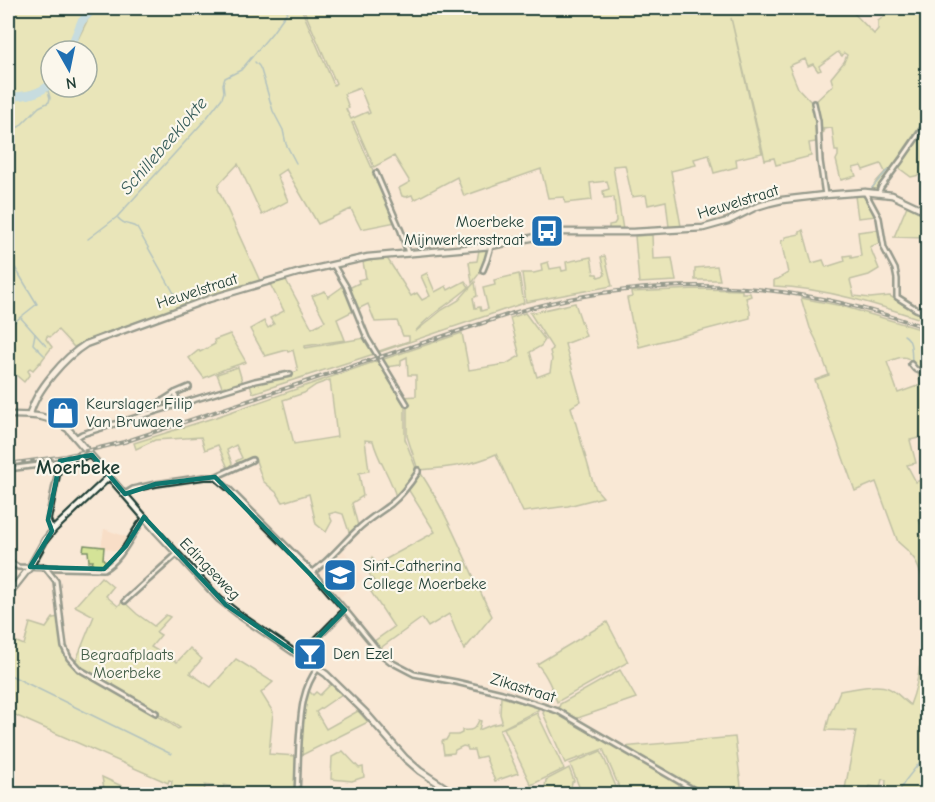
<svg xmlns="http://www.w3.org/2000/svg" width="935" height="802" font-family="'Comic Neue',sans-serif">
<rect width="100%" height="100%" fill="#f9e8d6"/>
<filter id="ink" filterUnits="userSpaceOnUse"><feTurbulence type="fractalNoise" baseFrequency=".0167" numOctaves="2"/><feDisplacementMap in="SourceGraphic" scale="12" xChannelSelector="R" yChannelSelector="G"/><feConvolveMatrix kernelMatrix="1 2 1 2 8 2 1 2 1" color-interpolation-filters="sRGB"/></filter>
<g filter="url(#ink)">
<g fill="#f8dec7">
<polygon points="104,529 130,538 119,552 101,547"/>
<polygon points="342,550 344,551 363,578 339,598 316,572 339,551"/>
</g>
<g fill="#d4e397" stroke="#7a9066" stroke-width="1.5" fill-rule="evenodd">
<path d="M8 8H90L79 20 66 51H51V80C38 92 24 93 8 94Z"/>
<path d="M98 8H301L334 85 336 83 303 8H828L829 12 834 8H849L874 34 878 29V21L895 8H927V116L877 189H872L876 182 885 172 881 164 863 170 861 166 853 168 856 176 841 180 836 160 838 156V151H835L832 128 823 129 824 132 821 134V141L809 143 811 156 776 165 774 158 765 160 731 18 762 153 736 159 737 167 714 173 709 155 694 159 696 165 671 171 681 226 669 227 666 201 648 205 646 195 632 197 625 165 613 166 623 230 609 231V225L614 224 616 221 614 197 604 198 603 191 609 189 607 181 590 183 592 200 565 203 564 197 548 198 541 169 464 196 457 177 414 200 412 195 406 197 402 196 399 188 410 182 394 156 374 167 354 122 352 123 396 222 361 229 351 209 318 224 286 169 277 175 288 201 262 215 238 164 219 184 218 189 260 281 162 313 102 334 74 347 58 330 50 337 47 336 46 339 52 347 42 360 41 363 40 362 33 370 30 368 28 371 30 374 24 382 8 368V100C24 99 38 98 51 87H87V51H72L88 19ZM838 52 842 56 844 53 847 55 844 62 831 78 833 85 813 104 798 88 789 66 805 59 808 66 813 64 818 71 821 70 819 66ZM360 88 370 113 368 114 367 112 351 119 346 109 349 108 344 94Z"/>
<polygon points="927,125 928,184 926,184 924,174 911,177 899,168"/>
<polygon points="862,195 864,197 877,216 858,218 855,196"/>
<polygon points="907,206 927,216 927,235 926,238 894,237"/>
<path d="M881 229 882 242 870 247 879 269 869 275 850 280 854 296 870 298 890 296 904 305 927 316V321C878 305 826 288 774 286V280L778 279 788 273 781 241 785 240V237L800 234V232L803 230 812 263 823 260 826 267 845 261 844 256 851 255V258L861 256 858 232Z"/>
<polygon points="652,235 653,259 672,258 676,281 639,283 635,236"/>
<polygon points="489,249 482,270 472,283 469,262 477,261 479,250"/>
<polygon points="605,256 612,286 526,302 522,273 534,273 542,271 541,264 548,262 550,269 561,267 562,271 567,270 566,262 591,257 594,274 597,274 598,277 605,275 601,257"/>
<path d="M387 258 411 296 417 293 422 300 430 296 421 276 427 273 435 292 446 286 448 290 465 281 469 287C452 303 429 314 415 332L442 310 459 300 475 282 477 296 473 298 475 308 480 307 481 311 488 309 483 288 495 285 494 280 519 274 524 303 377 353 376 352 409 341V336H403L397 321 375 322 368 304 356 310 349 288 359 283 358 280 366 278 363 262Z"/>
<polygon points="717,266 720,280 695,280 695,268"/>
<polygon points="286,280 312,328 325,321 312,296 325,291 328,297 345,285 353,311 337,319 345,340 305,346 305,348 365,338 374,354 253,393 250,385 289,376 289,374 298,371 293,350 288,352 287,350 265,356 250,329 264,321 268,328 274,324 270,318 284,311 270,284"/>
<polygon points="696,289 742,290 742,293 750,293 751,296 746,298 750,311 750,318 639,347 633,323 632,323 627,298 632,297 631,292"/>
<path d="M801 298 842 306 927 331V372C904 366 917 349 887 362L898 393 920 385 918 373 927 376V436L910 440 916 463 907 465 916 482 927 477V516L919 520 924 529 919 533 925 540 927 539V595L921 574 915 560 907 550 898 542 876 482 855 491 815 380 829 375 816 340 810 328Z"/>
<path d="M575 303 586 336 565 344 581 401 571 407 592 479 596 489 603 497 568 506 523 512 496 454C471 466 445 468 418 470L407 436V407L404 397 416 396V375H408L407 357 401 360V365L385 367 381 360 462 333 469 370 506 364 520 356 510 318 525 313 545 340 541 346 530 352 537 377 550 372 552 359 550 351 553 349 530 313Z"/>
<polygon points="230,334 246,362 225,369 204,378 189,358 199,350 200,352 215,344 214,340"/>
<path d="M377 361 405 406V439L417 471 396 497C391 477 378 461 373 441L365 440 369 471 359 473 363 496 352 503 358 526 350 535 343 514 336 512 329 514 332 521 326 532 316 524 309 494 283 502 277 493 263 481 255 458 238 464 236 461 242 458 236 445 227 450 232 463 231 467 228 468 218 445 205 450 201 437 155 440 136 449 134 443 216 417ZM330 380 337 437 294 444 283 400 304 393 316 385Z"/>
<polygon points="238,367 243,384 227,389 225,386 222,387 217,374"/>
<path d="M420 472C450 517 468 568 492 616L464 650 449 614 428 627 422 618 379 649 373 642 394 627 371 592 378 587 366 569 374 564 371 559 372 557 376 564 379 563 435 532 408 489Z"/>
<polygon points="84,545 104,547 103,559 105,561 102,567 91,567 89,563 92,564 93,561 89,561 88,551 83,551"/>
<path d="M101 577 113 587 106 596 118 606 123 601 137 614 154 626 166 615 170 617 156 632 161 635 151 647 177 662 190 648 202 659 190 673 211 687 236 659 273 682 261 693 273 712 269 754 296 756 294 794H233L234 787 224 785 223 788 205 785 204 794H170L172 781 169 780 168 783 8 712V646L12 640 24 645 30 623 46 628 53 618 59 617C62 643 61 652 79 672L165 720 178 729 180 728 156 712 81 669 75 663 94 616 75 606Z"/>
<path d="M927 599V794H885L886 780 882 779 880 788 870 786 866 794H844L856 731 826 730 830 714 840 691C852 689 877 683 888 688 896 691 903 700 910 705 924 670 921 637 922 600Z"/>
<path d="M607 622 628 662 557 702C552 688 547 675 537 664Z"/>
<polygon points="620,670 636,698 575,719 559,708 560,704"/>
<polygon points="331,684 342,694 316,712 326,729 358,711 368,722 300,756 303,712 308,690 313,695 316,692 320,695"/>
<path d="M501 697 538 707V710L501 729 500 732 518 773 495 781 485 756 476 758 474 750H468L467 747 463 746 455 750 454 753 444 754 442 741 446 740 449 735H458L462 733V730C472 731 475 730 479 720L481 721 479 730 491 725 501 723 502 721 500 714Z"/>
<polygon points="545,710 565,716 616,747 691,790 655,794 622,794 603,749 565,763 543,713"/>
<polygon points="537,713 564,769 531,785 504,728"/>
<polygon points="735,737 742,794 705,794 621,747"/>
<polygon points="343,751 359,768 363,767 364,777 352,781 331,779 332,757"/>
<polygon points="601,751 619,794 582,794 570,764"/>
<polygon points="569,768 574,781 572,782 570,794 544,794 546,780"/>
<polygon points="102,777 139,794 105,794"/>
</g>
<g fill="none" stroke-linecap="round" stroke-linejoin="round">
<g stroke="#5f95a1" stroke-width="1.5">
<polyline points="255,62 259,66 261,70 273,111 283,130 286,144 296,163"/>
<polyline points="8,129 11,127 19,127 39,107 49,102 50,98 47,87"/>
<polyline points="895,165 928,116"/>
<polyline points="871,189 886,172 893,167"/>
<polyline points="871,196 871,199 882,218 885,238"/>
<path d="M118 218C127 228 130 222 137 228L179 302"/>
<polyline points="8,230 10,235 8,236"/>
<polyline points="88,239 117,217 205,120 222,98 224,92 223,84 225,78 241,70 272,33 290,8"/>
<polyline points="8,256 37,304 8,327"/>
<polyline points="899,290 900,295 902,298"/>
<polyline points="21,318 46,346"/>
<polyline points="35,334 33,344 44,355"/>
<path d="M904 335C913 340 911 352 912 361"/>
<polyline points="920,377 927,396 926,402 928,408"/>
<polyline points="8,674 171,754"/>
<polyline points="898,794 905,781 928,752"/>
</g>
<g stroke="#89cfea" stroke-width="8">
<polyline points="69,51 81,22 94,8"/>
<path d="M8 97C23 96 40 95 51 83"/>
</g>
<g stroke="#1f3d34" stroke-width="8">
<g id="street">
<polyline points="814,103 818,121 820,161 825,195"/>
<polyline points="376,173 401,231 408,253"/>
<polyline points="865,192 879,218 884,248 895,269 897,279 897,297 916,309 928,314"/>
<polyline points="879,192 881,187 901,160 928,121"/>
<polyline points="334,266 346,286 367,338 407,404"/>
<polyline points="483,270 487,260 491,246"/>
<polyline points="911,364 915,369 928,374"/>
<polyline points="175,393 179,405"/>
<polyline points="143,415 145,412 175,393 189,387"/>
<polyline points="77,437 82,434 255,381 290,374"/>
<polyline points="8,469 39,465 90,456"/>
<polyline points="215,477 230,490 313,573 345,610 381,654 391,662 414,674 456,682 502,693 558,711 701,794"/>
<polyline points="125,494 133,489 156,484 204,477 215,477 252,460"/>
<polyline points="54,528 50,525 48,520 60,461"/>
<path d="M8 558 11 563 18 567 104 569C124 558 131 533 145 518"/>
<polyline points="45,567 56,581 62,632 64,647 69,658 79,669 156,713"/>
<path d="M313 572C330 560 342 544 357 530 367 520 379 513 391 504 402 495 410 484 418 472V470"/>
<polyline points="125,601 177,554"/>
<polyline points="300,656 345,610"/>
<path d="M297 794C298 777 298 759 299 742 301 715 301 690 318 668"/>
</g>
</g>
<g stroke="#1f3d34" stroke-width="9">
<g id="secondary">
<path d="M30 414C36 390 65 357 86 344L209 299 297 273 368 257 491 246 561 232H633L703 228 728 221 756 207 769 203 782 200 825 195 865 192 892 195 928 212"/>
<path d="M8 415C33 415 46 414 68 429L157 532 219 599 242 617 326 674 365 712 405 758 420 771 455 794"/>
<polyline points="8,595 30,567 45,540 54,529 110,476"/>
</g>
</g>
<use href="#street" stroke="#fbf7ec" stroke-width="3"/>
<use href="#secondary" stroke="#fbf7ec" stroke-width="4.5"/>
<g stroke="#1f3d34" stroke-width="4">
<path id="rail" d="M8 464 65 456 124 442 513 313C610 284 713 278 812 297 852 304 890 316 928 328"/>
</g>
<use href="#rail" stroke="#fbf7ec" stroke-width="1.5" stroke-dasharray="4.5" stroke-linecap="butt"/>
</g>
</g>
<path d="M0 0H935V802H0ZM92 455 125 494 156 484 215 477 345 610 300 656 226 605 144 517 126 546 104 569 30 567 52 531 48 520 60 461Z" fill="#f9e8d6" fill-opacity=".55" fill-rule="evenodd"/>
<path fill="none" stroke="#0f766e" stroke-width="4.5" stroke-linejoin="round" d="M92 455 125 494 156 484 215 477 345 610 300 656 226 605 144 517 126 546 104 569 30 567 52 531 48 520 60 461Z"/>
<defs>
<g id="bus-square" transform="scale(1.725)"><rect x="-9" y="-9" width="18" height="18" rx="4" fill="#1f6fb2" stroke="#fbf7ec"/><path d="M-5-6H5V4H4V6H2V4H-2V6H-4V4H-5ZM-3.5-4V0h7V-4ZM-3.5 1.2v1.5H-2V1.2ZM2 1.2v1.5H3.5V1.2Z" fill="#fff"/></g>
<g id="shop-square" transform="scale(1.725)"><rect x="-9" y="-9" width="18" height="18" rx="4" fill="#1f6fb2" stroke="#fbf7ec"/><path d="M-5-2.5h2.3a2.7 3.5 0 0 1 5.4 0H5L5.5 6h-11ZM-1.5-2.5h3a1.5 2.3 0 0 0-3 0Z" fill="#fff"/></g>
<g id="school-square" transform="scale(1.725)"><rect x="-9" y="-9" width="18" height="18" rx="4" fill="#1f6fb2" stroke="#fbf7ec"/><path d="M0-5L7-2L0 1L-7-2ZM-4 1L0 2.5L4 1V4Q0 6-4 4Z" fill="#fff"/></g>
<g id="bar-square" transform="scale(1.725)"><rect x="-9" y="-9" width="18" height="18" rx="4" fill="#1f6fb2" stroke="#fbf7ec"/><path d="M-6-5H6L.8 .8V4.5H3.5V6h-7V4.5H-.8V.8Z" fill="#fff"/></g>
</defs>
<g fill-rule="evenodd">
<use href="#bus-square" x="547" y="231"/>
<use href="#shop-square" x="63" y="413"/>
<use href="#school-square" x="340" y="575"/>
<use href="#bar-square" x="310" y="654"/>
</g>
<g text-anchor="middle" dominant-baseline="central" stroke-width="4.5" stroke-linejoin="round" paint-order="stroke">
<g font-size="16" fill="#1f3d34" stroke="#fbf7ec">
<text transform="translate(738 202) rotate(-17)">Heuvelstraat</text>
<text transform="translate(197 291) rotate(-18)">Heuvelstraat</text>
<text transform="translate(210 569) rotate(46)">Edingseweg</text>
<text transform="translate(523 688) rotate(17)">Zikastraat</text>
</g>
<g font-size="16" fill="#1f3d34" stroke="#fbf7ec" text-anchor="start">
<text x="524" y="222" text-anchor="end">Moerbeke<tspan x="524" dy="18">Mijnwerkersstraat</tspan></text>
<text x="86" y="404">Keurslager Filip<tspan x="86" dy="18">Van Bruwaene</tspan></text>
<text x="363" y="566">Sint-Catherina<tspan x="363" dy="18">College Moerbeke</tspan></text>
<text x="333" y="654">Den Ezel</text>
</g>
<g font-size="16" fill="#435e48" stroke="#fbf7ec">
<text x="127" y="655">Begraafplaats<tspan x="127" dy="18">Moerbeke</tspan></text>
</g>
<g font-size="18" font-style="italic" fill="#345a58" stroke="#fbf7ec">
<text transform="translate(164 146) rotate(-49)">Schillebeeklokte</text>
</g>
<g font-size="20" font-weight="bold" fill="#1f3d34" stroke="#fbf7ec">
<text x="78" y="467">Moerbeke</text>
</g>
</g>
<rect width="935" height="802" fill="none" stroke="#fbf7ec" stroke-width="30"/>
<rect x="15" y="15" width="905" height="772" fill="none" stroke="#1f3d34" stroke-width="2" filter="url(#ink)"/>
<g transform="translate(69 69) rotate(171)"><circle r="28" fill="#fbf7ec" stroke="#a3ada2" stroke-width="1.5"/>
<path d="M0-4.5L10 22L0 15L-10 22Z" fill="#1f6fb2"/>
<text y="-9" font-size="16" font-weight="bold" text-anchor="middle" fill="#1f3d34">N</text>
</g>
</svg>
